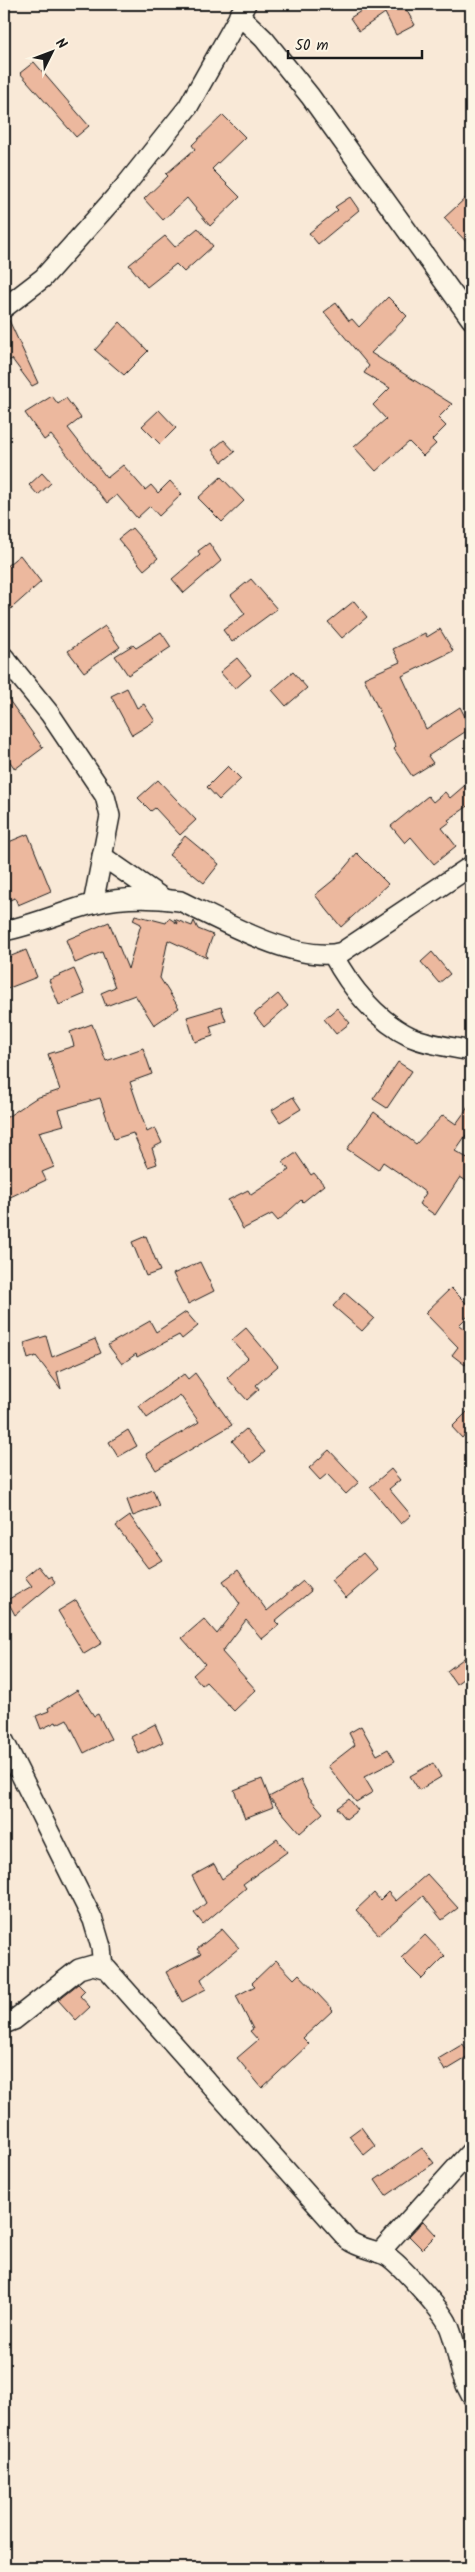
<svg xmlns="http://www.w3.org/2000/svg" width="475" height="2572" font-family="Kalam,sans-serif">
<rect width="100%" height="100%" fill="#f9e9d7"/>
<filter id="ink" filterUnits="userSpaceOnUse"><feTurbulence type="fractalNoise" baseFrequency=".02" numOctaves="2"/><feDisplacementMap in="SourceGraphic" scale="10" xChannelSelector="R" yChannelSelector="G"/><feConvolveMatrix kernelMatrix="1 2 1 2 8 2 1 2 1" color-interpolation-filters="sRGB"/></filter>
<g filter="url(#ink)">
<g fill="#ecb89e" stroke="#1c1c1c">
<polygon points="372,4 403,4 415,25 396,35 385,13 359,31 350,18"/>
<polygon points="34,62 89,126 76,137 20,73"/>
<polygon points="223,115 245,137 212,169 240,197 210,226 187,198 163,220 144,199 168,176 166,174 195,149 192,145"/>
<polygon points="471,193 471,247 444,218"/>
<polygon points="350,197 359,210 318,244 309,233 338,210 335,207"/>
<polygon points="198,228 213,246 184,272 176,264 147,287 129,265 165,236 175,247"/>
<polygon points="388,297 407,316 371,353 452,404 438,418 446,426 432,440 436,444 423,456 409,442 376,471 354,447 386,419 373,405 390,388 364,373 369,366 324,312 336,303 349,321 352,319 359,327"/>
<polygon points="8,318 38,383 32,386 12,359 4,363 4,319"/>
<polygon points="120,322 148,351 124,375 95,350"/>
<polygon points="52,396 58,404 66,398 81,418 68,428 107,478 123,465 145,490 151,485 158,493 170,481 182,494 159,516 150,506 137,518 117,495 107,503 51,435 44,440 25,413"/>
<polygon points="159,410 176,428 160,444 142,426"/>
<polygon points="224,440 235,452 222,462 212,450"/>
<polygon points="42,473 51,483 38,495 29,485"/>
<polygon points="221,477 244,501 222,522 198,498"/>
<polygon points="132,528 158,558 144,570 118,539"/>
<polygon points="209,543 221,561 184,593 172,579 200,555 198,551"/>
<polygon points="20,555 41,582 4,615 4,568"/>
<polygon points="251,579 277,609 232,642 223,630 245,614 231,595"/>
<polygon points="354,601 367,617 342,638 328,622"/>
<polygon points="105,626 120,647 84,672 68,651"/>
<polygon points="440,629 453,651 402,676 426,729 460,707 471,728 428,756 433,763 412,776 394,749 396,747 364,678 400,662 393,649 425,633 427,637"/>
<polygon points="161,632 171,647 128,675 115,656 133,645 136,648"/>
<polygon points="237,658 251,675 235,689 220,672"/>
<polygon points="293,672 307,688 286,706 272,690"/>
<polygon points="127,688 137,708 144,704 155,721 132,735 111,696"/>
<polygon points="4,693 43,748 15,769 4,753"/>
<polygon points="228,766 241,779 219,800 207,787"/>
<polygon points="158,780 196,820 180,835 155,808 151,811 138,798"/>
<polygon points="471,780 471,804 448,820 450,822 442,828 456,846 434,864 411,837 405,843 391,826 428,796 433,802 445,792 450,798"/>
<polygon points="28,834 51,891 18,905 15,898 4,902 4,844"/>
<polygon points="185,836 219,864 204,883 169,855"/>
<polygon points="357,853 388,884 341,927 315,895 336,878"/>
<polygon points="135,915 166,923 169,918 178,924 174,919 192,926 194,921 198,929 213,935 206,954 207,958 168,940 160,978 179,1008 154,1025 135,995 106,1006 101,993 115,987 102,952 75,963 66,940 109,922 128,969 141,924 133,920"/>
<polygon points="26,950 37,977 4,990 4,959"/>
<polygon points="432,952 450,974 439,983 421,962"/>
<polygon points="74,969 85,994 59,1005 49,980"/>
<polygon points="278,994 288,1006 264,1027 254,1014"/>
<polygon points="221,1007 226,1021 210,1026 213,1036 195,1042 187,1017"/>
<polygon points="337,1008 350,1023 336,1034 324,1019"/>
<polygon points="92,1024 106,1061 143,1048 152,1074 130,1082 147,1132 155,1128 162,1143 152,1148 157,1164 148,1167 133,1133 114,1139 100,1098 59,1110 64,1125 39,1132 54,1167 42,1172 46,1180 4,1200 4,1119 36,1098 60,1090 48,1054 74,1046 70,1032"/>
<polygon points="398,1062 412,1071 387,1108 373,1099"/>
<polygon points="293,1097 301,1109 280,1122 272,1110"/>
<polygon points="471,1103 471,1128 455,1151 471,1160 471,1184 460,1177 435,1215 419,1204 426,1193 405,1177 383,1162 378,1170 347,1149 374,1112 416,1144 443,1115 456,1124"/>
<polygon points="296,1153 311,1175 314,1173 324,1185 303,1202 301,1200 278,1221 272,1214 243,1229 228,1200 248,1190 251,1195 289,1170 283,1162"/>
<polygon points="146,1236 160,1271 146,1276 132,1242"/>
<polygon points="200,1262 214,1291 188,1304 173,1274"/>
<polygon points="451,1288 471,1308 471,1313 459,1325 468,1332 471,1328 471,1360 470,1358 465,1365 452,1355 458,1347 425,1313"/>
<polygon points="345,1293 374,1318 362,1331 333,1306"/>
<polygon points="186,1312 198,1326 182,1339 179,1335 137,1357 136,1354 122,1364 108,1345 150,1321 156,1332"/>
<polygon points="246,1328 278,1366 256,1385 259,1389 247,1400 227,1378 248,1358 232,1340"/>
<polygon points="46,1336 52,1357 95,1339 101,1353 57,1372 61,1389 36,1356 28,1359 24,1343"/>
<polygon points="195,1373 232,1425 156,1470 146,1454 199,1422 180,1395 147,1418 139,1406 184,1374 188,1379"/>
<polygon points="471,1408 471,1428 462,1438 452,1427"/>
<polygon points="246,1429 265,1452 251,1463 232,1441"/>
<polygon points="128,1430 137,1446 118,1457 109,1442"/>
<polygon points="329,1450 359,1482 346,1494 327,1474 320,1480 309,1468"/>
<polygon points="391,1469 400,1480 389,1489 411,1515 401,1524 370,1487"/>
<polygon points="153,1490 159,1506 133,1516 127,1500"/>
<polygon points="130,1516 162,1560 148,1568 116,1526"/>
<polygon points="363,1553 378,1570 346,1598 331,1580"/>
<polygon points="38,1566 48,1578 51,1576 55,1582 15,1615 7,1600 32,1586 25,1577"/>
<polygon points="238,1570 267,1611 303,1581 311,1591 275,1621 279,1625 262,1639 246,1620 222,1652 256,1690 234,1711 206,1682 202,1685 193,1675 205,1664 182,1638 204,1619 217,1634 240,1604 223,1581"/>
<polygon points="76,1600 102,1643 84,1654 58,1611"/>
<polygon points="471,1653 471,1673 456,1684 447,1671"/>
<polygon points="77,1690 94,1716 98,1714 111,1739 84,1753 67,1719 57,1724 56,1722 41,1729 36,1716 49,1711 48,1708"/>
<polygon points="155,1724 163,1742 139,1754 131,1737"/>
<polygon points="361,1726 377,1755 388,1749 395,1761 364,1777 373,1792 356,1802 328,1766 355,1745 349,1733"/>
<polygon points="433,1763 441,1777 419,1790 410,1776"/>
<polygon points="262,1779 273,1807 245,1818 234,1790"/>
<polygon points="301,1780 309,1797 323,1813 300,1833 269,1797"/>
<polygon points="349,1799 358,1810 346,1819 337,1808"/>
<polygon points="277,1839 287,1852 243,1884 246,1888 203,1924 194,1913 206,1903 192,1876 214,1864 222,1879"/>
<polygon points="427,1874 458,1908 442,1920 423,1896 379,1935 356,1910 374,1893 380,1900 388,1892 396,1901"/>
<polygon points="222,1929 239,1948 201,1979 206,1989 182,2002 166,1972 201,1954 197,1949"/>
<polygon points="425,1935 445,1956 422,1979 401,1958"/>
<polygon points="276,1960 294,1979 299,1974 333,2010 303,2038 309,2044 262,2088 237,2058 258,2040 250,2031 253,2029 236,1996 255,1986 252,1983"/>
<polygon points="78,1984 85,1991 80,1996 90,2007 76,2020 58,2000"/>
<polygon points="463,2044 470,2056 445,2071 438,2059"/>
<polygon points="361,2127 375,2146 364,2155 349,2136"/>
<polygon points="422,2148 434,2163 386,2196 375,2180"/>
<polygon points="423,2221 436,2235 422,2249 409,2236"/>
</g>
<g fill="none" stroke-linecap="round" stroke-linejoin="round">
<g stroke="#1c1c1c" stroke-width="22">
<g id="street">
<polyline points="239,15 264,39 310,96 471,319"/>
<polyline points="4,308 43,278 125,186 188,107 246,4"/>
<polyline points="4,657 50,714 105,796 110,816 93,904"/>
<polyline points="102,856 164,899"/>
<path d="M4 931C34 925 62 912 92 904 121 897 151 897 180 901 220 920 299 965 342 952L471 866"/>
<path d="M333 955C350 987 377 1021 411 1037 429 1045 452 1047 471 1051"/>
<polyline points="4,1741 93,1920 101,1947 103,1967"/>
<path d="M4 2024 14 2020 79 1969 93 1965 107 1969 348 2240C360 2249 374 2249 387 2256 400 2264 440 2309 447 2322 459 2345 456 2370 471 2395"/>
<polyline points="379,2253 471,2151"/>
</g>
</g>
<use href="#street" stroke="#fcf5e5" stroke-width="19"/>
</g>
</g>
<rect width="475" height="2572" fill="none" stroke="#fcf5e5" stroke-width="20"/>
<rect x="10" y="10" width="455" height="2552" fill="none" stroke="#1c1c1c" stroke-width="2" filter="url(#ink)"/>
<g transform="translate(52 52) rotate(48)" stroke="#fcf5e5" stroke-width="4" paint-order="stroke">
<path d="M0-4L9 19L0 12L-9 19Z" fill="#1c1c1c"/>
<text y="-8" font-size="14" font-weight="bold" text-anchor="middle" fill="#1c1c1c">N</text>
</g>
<path d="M288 50v8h134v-8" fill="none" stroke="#1c1c1c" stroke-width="2.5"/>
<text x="295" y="50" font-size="15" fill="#1c1c1c" stroke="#fcf5e5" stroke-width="4" paint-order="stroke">50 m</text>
</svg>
